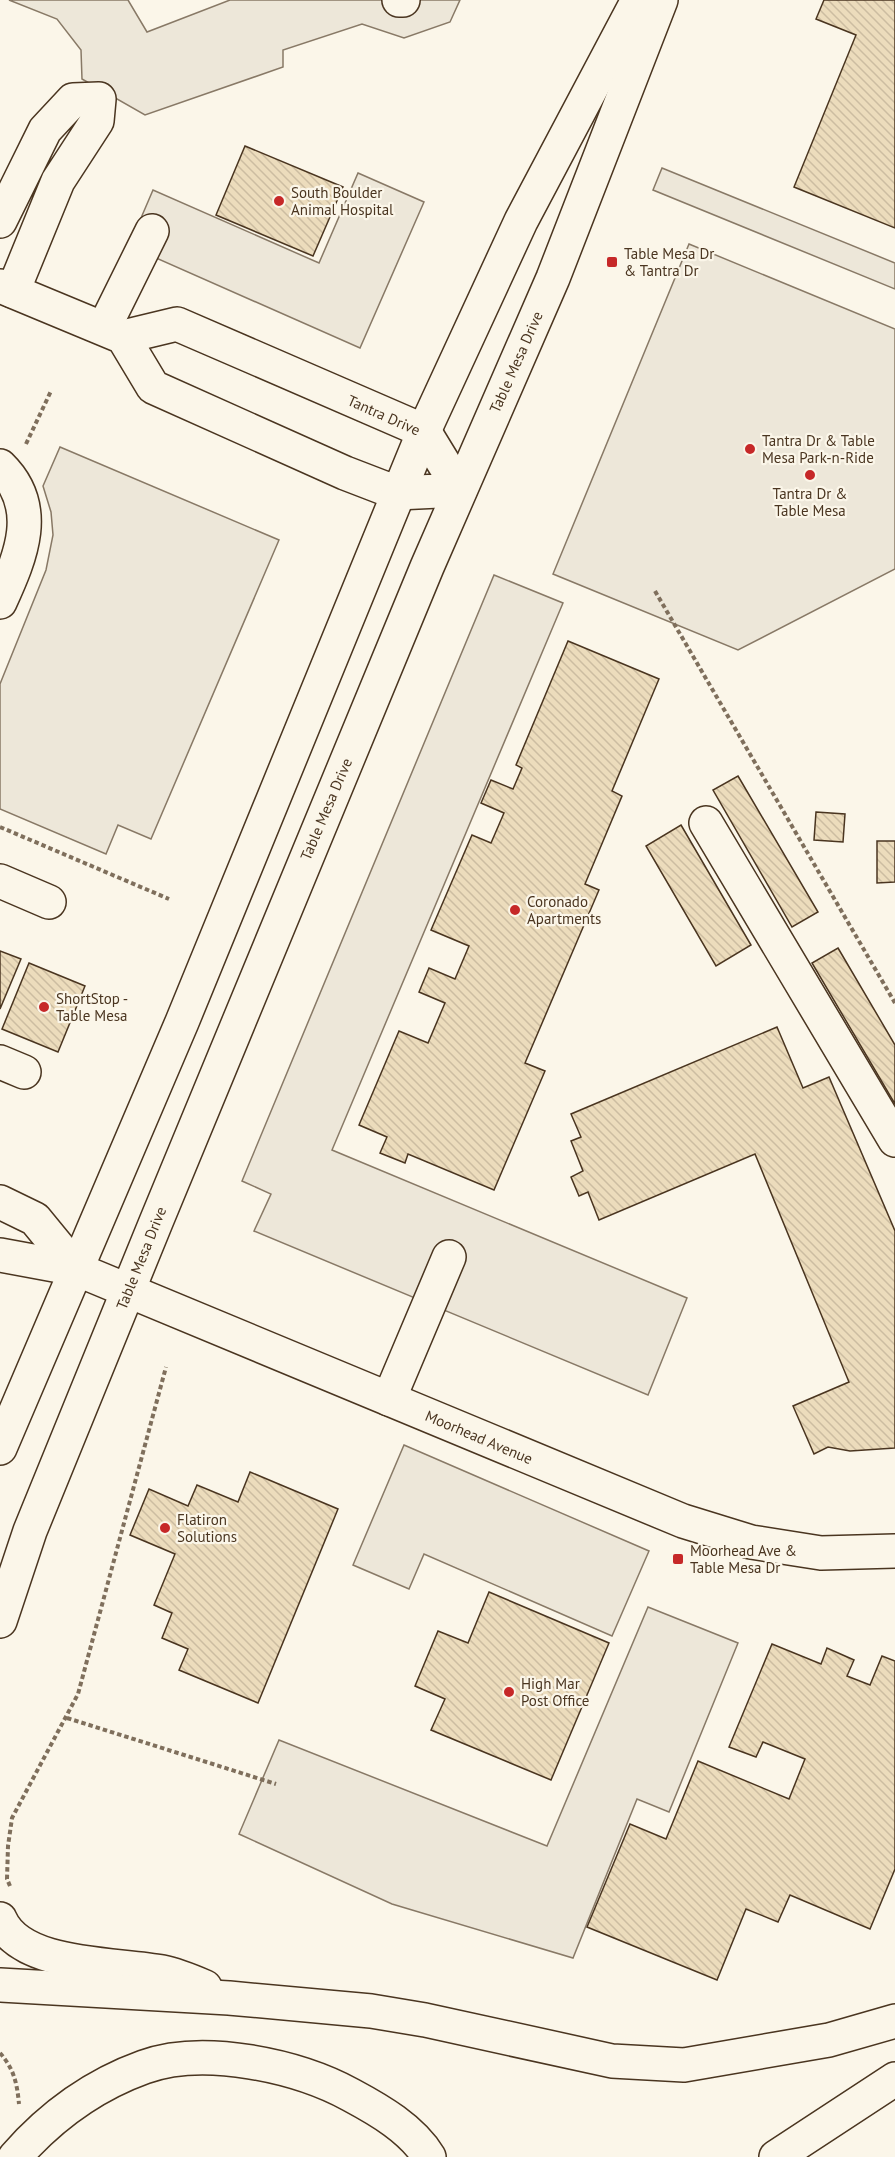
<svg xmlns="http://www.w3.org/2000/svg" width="895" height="2157" font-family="'PT Sans',sans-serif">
<defs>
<pattern id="building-back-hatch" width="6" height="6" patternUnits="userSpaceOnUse" patternTransform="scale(1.5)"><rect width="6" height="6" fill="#ecdcbc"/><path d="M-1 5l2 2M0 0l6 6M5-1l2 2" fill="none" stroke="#ccbda1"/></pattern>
</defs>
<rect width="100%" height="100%" fill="#fbf6e9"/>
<g fill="#ede7d9" stroke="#887966" stroke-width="1.5">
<polygon points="9,0 128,0 147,32 230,0 460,0 450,22 404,38 362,24 283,50 283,67 145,115 82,79 81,50 57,19"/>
<polygon points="662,168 895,263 895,289 653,190"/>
<polygon points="358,173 424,202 360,348 129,246 153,190 319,263"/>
<polygon points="689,244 895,329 895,569 738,650 553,574"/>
<polygon points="60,447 279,540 151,839 118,825 106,854 0,809 0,684 46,570 53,535 51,512 43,486"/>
<polygon points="494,575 563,603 332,1150 687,1298 648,1395 254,1231 271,1194 242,1181"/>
<polygon points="404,1445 649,1551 612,1636 424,1554 409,1589 353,1565"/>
<polygon points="648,1607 738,1643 669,1812 637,1799 573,1958 392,1904 239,1834 279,1740 547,1846"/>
</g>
<g fill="url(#building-back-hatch)" stroke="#4a3520" stroke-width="1.5">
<polygon points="824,0 895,0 895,228 794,187 856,35 816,19"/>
<polygon points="245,146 343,187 313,256 216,215"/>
<polygon points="568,641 659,679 612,791 622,796 585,884 599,890 525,1063 545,1071 494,1190 408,1154 405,1163 380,1153 387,1137 359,1125 399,1031 428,1043 445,1003 419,992 429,968 455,979 469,946 431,930 472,835 491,843 504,813 481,803 491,780 513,789 522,768 516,765"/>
<polygon points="738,776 818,912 792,927 713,790"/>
<polygon points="816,812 845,814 843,842 814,840"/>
<polygon points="681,825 751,945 716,966 646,846"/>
<polygon points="877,841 895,841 895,882 877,883"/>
<polygon points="838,948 895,1045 895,1104 812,963"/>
<polygon points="0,951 21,959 0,1009"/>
<polygon points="29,963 85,986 58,1052 2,1029"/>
<polygon points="777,1027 803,1088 829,1077 895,1231 895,1448 850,1451 828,1447 814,1454 793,1406 849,1382 755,1154 599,1220 588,1192 579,1196 571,1177 583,1171 571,1141 581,1137 571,1114"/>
<polygon points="250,1472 338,1509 258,1703 179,1670 188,1649 162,1638 172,1613 154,1605 175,1554 130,1535 149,1489 188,1506 197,1485 238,1502"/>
<polygon points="489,1592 609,1643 551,1780 431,1730 445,1699 415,1686 438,1631 468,1643"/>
<polygon points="772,1644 821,1664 827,1648 854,1660 847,1676 870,1685 882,1656 895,1661 895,1869 870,1929 790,1895 778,1922 746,1909 717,1980 587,1927 630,1824 666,1839 698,1761 789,1799 805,1759 763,1742 756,1757 729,1747"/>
</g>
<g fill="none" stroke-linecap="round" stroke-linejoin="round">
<g stroke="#4a3520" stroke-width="36">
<g id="minor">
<polyline points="399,0 403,0"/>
<polyline points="0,221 45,130 73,100 99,99 97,121 58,181 13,291"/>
<polyline points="0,286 123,337 153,387 345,473 397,493 460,490 424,431 177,324 123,337"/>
<polyline points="104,328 152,231"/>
<path d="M0 466C42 507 21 556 0 602"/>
<polyline points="706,823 895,1140"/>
<polyline points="0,881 49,902"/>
<polyline points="0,1062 24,1072"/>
<polyline points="0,1202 35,1219 76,1269"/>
<polyline points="0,1255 76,1269 683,1521 751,1542 821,1553 895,1551"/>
<polyline points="389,1399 449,1257"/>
</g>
</g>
<g stroke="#4a3520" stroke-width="36">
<g id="highway">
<polyline points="0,1448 182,1022 424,431 521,221 638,0"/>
<polyline points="0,1621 30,1531 156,1222 427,567 553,278 661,0"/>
<path d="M0 1919C21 1968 117 1963 162 1972 177 1975 191 1981 205 1987"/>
<polyline points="0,1985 229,1998 371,2011 425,2020 612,2061 684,2065 829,2040 895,2021"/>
<path d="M15 2157C50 2117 94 2085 144 2067 204 2045 298 2066 351 2095 379 2110 412 2129 429 2157"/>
<polyline points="776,2157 895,2079"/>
</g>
</g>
<g stroke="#7f6f5c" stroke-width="4" stroke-dasharray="4.5 3" stroke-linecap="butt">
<polyline points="26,444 51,391"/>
<polyline points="655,591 895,1003"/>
<polyline points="0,827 169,899"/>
<polyline points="67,1718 276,1784"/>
<polyline points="10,1886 7,1879 8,1846 12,1818 78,1694 166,1367"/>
<path d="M0 2053C14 2069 17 2083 19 2104"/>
</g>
<use href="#minor" stroke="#fbf6e9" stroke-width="33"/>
<use href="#highway" stroke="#fbf6e9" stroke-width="33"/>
</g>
<g fill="#c62828" stroke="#fbf6e9" stroke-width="2">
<circle cx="279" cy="201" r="6"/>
<rect x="606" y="256" width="12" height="12" rx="3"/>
<circle cx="750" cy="449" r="6"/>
<circle cx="810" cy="475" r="6"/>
<circle cx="515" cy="910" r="6"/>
<circle cx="44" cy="1007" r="6"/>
<circle cx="165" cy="1528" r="6"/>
<rect x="672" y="1553" width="12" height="12" rx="3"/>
<circle cx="509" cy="1692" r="6"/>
</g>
<g text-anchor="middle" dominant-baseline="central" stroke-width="4.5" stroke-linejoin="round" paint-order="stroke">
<g font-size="15" fill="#4a3520" stroke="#fbf6e9" text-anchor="start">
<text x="291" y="192">South Boulder<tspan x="291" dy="17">Animal Hospital</tspan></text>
<text x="624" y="253">Table Mesa Dr<tspan x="624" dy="17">&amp; Tantra Dr</tspan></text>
<text x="762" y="440">Tantra Dr &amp; Table<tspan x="762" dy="17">Mesa Park-n-Ride</tspan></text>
<text x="810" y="493" text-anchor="middle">Tantra Dr &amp;<tspan x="810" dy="17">Table Mesa</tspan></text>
<text x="527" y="901">Coronado<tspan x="527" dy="17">Apartments</tspan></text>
<text x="56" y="998">ShortStop -<tspan x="56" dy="17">Table Mesa</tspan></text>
<text x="177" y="1519">Flatiron<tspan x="177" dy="17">Solutions</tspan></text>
<text x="690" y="1550">Moorhead Ave &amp;<tspan x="690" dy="17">Table Mesa Dr</tspan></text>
<text x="521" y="1683">High Mar<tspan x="521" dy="17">Post Office</tspan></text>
</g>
<g font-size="15" fill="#4a3520" stroke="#fbf6e9">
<text transform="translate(516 362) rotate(-66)">Table Mesa Drive</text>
<text transform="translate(384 415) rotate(24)">Tantra Drive</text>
<text transform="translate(326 809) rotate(-67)">Table Mesa Drive</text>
<text transform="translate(141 1258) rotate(-68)">Table Mesa Drive</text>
<text transform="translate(479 1437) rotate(23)">Moorhead Avenue</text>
</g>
</g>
</svg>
